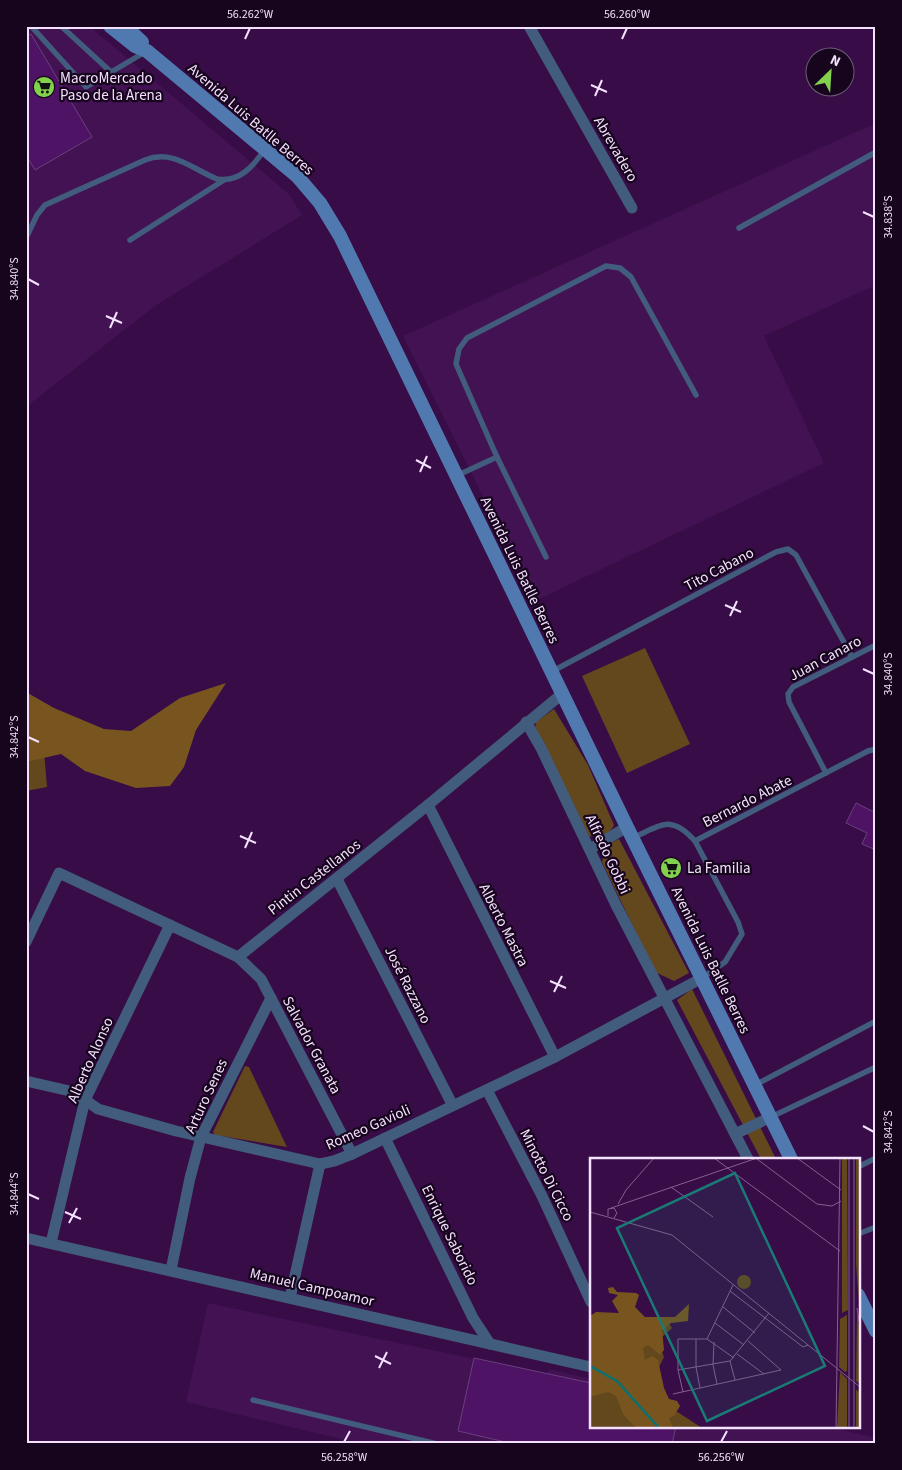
<svg xmlns="http://www.w3.org/2000/svg" width="902" height="1470" font-family="'Source Sans 3',sans-serif">
<style>
.built{fill:#421253}
.green{fill:#63471d}
.forest{fill:#78551f}
.building{fill:#4e1365;stroke:#6a407d}
.lines{fill:none;stroke-linecap:round;stroke-linejoin:round}
.service{stroke:#425c7d;stroke-width:5.5}
.minor{stroke:#425c7d;stroke-width:11}
.secondary{stroke:#507aaf;stroke-width:14}
.ticks{fill:none;stroke:#f4e1fe;stroke-width:2}
.labels{text-anchor:middle;stroke-width:4.5;stroke-linejoin:round;paint-order:stroke}
.poi-label{font-size:15px;fill:#f4e1fe;stroke:#16051d;text-anchor:start}
.street-label{font-size:15px;fill:#f4e1fe;stroke:#16051d}
.inset-river{fill:none;stroke:#087171;stroke-width:2.5}
.inset-road{fill:none;stroke:#836190;stroke-width:1}
.view{fill:#1a7b75;fill-opacity:0.15;stroke:#1a7b75;stroke-width:2.5}
.inset-edge{fill:none;stroke:#f4e1fe;stroke-width:2.5}
.neatline{fill:none;stroke:#f4e1fe;stroke-width:2}
.ticks-label{font-size:12px;text-anchor:middle;fill:#f4e1fe}
</style>
<rect width="100%" height="100%" fill="#370c47"/>
<g class="built">
<polygon points="26,26 89,26 288,193 302,215 155,306 26,407"/>
<polygon points="876,123 876,285 764,336 824,463 535,601 403,336"/>
<polygon points="208,1303 547,1374 549,1369 591,1379 591,1426 824,1426 876,1438 876,1444 362,1444 186,1402"/>
</g>
<g class="green">
<polygon points="645,648 690,744 627,773 582,676"/>
<polygon points="26,708 41,713 47,787 26,791"/>
<path d="M554,709L588,765L614,825C609,835 600,837 589,836L535,727L536,722Z"/>
<path d="M619,839L689,973L674,981L655,972L602,862C604,853 609,842 619,839Z"/>
<polygon points="692,989 776,1159 761,1159 677,1000"/>
<polygon points="245,1066 249,1067 287,1147 215,1135 213,1132"/>
</g>
<polygon class="forest" points="226,683 196,730 184,767 170,786 136,788 85,771 61,754 26,762 26,692 54,708 104,729 131,731 180,698"/>
<g class="building">
<polygon points="31,34 92,137 35,170 26,155 26,37"/>
<polygon points="856,803 876,813 876,850 862,844 867,833 846,823"/>
<polygon points="474,1358 591,1383 591,1426 676,1426 672,1444 514,1444 458,1431"/>
</g>
<g class="lines">
<g class="service">
<polyline points="31,26 86,87 145,52"/>
<polyline points="61,26 111,72"/>
<polyline points="739,228 876,152"/>
<path d="M26,238L37,215L45,205L145,160C173,149 192,169 217,179C240,183 254,165 265,149"/>
<polyline points="130,240 224,180"/>
<polyline points="456,476 497,457"/>
<polyline points="546,557 497,457 456,364 459,349 467,338 606,266 620,268 631,277 696,395"/>
<polyline points="551,672 776,552 788,549 796,555 852,657"/>
<polyline points="826,773 789,702 788,694 793,687 876,645"/>
<path d="M632,838C662,825 671,814 695,841L868,751L876,749"/>
<polyline points="695,841 738,922 742,934 725,962 702,978"/>
<polyline points="755,1085 876,1021"/>
<polyline points="771,1117 876,1067"/>
<polyline points="858,1167 876,1158"/>
<polyline points="858,1234 876,1227"/>
<polyline points="253,1400 437,1444"/>
</g>
<g class="minor">
<polyline points="529,26 632,208"/>
<polyline points="526,722 541,748 616,905 748,1159"/>
<polyline points="428,805 555,1057"/>
<polyline points="590,849 627,827"/>
<polyline points="337,879 452,1104"/>
<polyline points="26,942 59,873 238,957 428,805 562,694"/>
<polyline points="238,957 261,979 352,1154"/>
<polyline points="26,1081 74,1092 98,1109 176,1131 320,1164 334,1161 352,1154 555,1057 702,978"/>
<polyline points="487,1090 542,1196 591,1302"/>
<polyline points="735,1134 771,1117"/>
<polyline points="385,1138 473,1318 490,1344"/>
<polyline points="26,1238 591,1367"/>
<polyline points="51,1243 85,1100 170,925"/>
<polyline points="171,1270 190,1178 201,1137 271,998"/>
<polyline points="290,1298 320,1164"/>
</g>
<g class="secondary">
<polyline points="110,26 135,46 147,51 297,176 320,203 340,236 627,827 791,1159"/>
<polyline points="125,26 142,42"/>
<polyline points="858,1295 876,1331"/>
</g>
</g>
<path class="ticks" d="M245,39L250,28M622,39L627,28M591,85L607,92M595,96L602,80M863,212L874,217M28,279L39,285M106,316L122,323M110,328L117,312M416,460L431,468M420,472L427,456M725,605L741,612M730,616L737,601M863,669L874,674M28,737L39,742M240,836L256,843M245,848L252,832M550,981L566,988M554,992L562,976M863,1126L874,1132M28,1194L39,1199M65,1212L81,1219M69,1223L77,1208M375,1356L391,1364M379,1368L387,1352M344,1442L350,1431M721,1442L727,1431"/>
<defs>
<g id="supermarket-disc" transform="scale(1.125)"><circle r="9.5" fill="#83d04e" stroke="#16051d"/><path d="M-6-5.5h2.5l.6 2H6L4.5 2H-2.5L-4.4-4H-6ZM-1.5 3.2a1.3 1.3 0 1 0 .1 0ZM3 3.2a1.3 1.3 0 1 0 .1 0Z" fill="#111"/></g>
</defs>
<g fill-rule="evenodd">
<use href="#supermarket-disc" x="44" y="87"/>
<use href="#supermarket-disc" x="671" y="868"/>
</g>
<g class="labels">
<g class="poi-label">
<text x="60" y="83">MacroMercado<tspan x="60" dy="17">Paso de la Arena</tspan></text>
<text x="687" y="873">La Familia</text>
</g>
<g class="street-label">
<text transform="translate(251 119) rotate(41)" y="5">Avenida Luis Batlle Berres</text>
<text transform="translate(616 149) rotate(60)" y="5">Abrevadero</text>
<text transform="translate(719 569) rotate(-28)" y="5">Tito Cabano</text>
<text transform="translate(520 570) rotate(64)" y="5">Avenida Luis Batlle Berres</text>
<text transform="translate(825 658) rotate(-28)" y="5">Juan Canaro</text>
<text transform="translate(747 801) rotate(-27)" y="5">Bernardo Abate</text>
<text transform="translate(608 854) rotate(65)" y="5">Alfredo Gobbi</text>
<text transform="translate(314 877) rotate(-38)" y="5">Pintin Castellanos</text>
<text transform="translate(504 925) rotate(63)" y="5">Alberto Mastra</text>
<text transform="translate(711 960) rotate(64)" y="5">Avenida Luis Batlle Berres</text>
<text transform="translate(408 985) rotate(63)" y="5">José Razzano</text>
<text transform="translate(312 1045) rotate(62)" y="5">Salvador Granata</text>
<text transform="translate(90 1060) rotate(-66)" y="5">Alberto Alonso</text>
<text transform="translate(206 1096) rotate(-65)" y="5">Arturo Senes</text>
<text transform="translate(368 1127) rotate(-24)" y="5">Romeo Gavioli</text>
<text transform="translate(547 1175) rotate(63)" y="5">Minotto Di Cicco</text>
<text transform="translate(450 1235) rotate(64)" y="5">Enrique Saborido</text>
<text transform="translate(312 1287) rotate(13)" y="5">Manuel Campoamor</text>
</g>
</g>
<g transform="translate(590 1158)">
<rect width="270" height="270" fill="#370c47"/>
<path d="M252,0H257L258,152L252,155ZM266,0H270V157L266,106ZM147 124a7 7 0 1 1 14 0a7 7 0 1 1-14 0ZM267,151L270,178V226L266,223ZM257,157V213L255,214L249,209L250,161ZM76,161L82,170L68,183L74,199L67,213L80,249L112,270H0V167ZM250,214L257,221V270H247ZM269,230L270,270H266V231L268,234Z" fill="#63471d"/>
<path d="M23,129L27,134L46,135L49,137L45,149L55,159H85L99,146L98,163L81,165L72,172L74,192L70,197L58,187L53,190L55,202L62,198L68,202L74,230L79,241L87,243L90,248L84,258L79,260L83,270H46L33,256L26,238L18,234L3,238L0,242V158L6,154L29,155L22,143L28,137L19,135L18,130Z" fill="#78551f"/>
<path class="inset-river" d="M0,208L27,223L69,270"/>
<path class="inset-road" d="M124,0L250,93M207,0L251,32M264,0V270M167,1L227,46L242,48L251,43M81,29L123,59M28,46L36,32L64,0M21,50L167,0M0,54L82,77L270,229M18,58V51L24,50L27,55L24,60M140,133L213,189L218,187M133,149L165,175M267,150L270,169M125,165L154,187M106,181V209L110,230M117,181L144,200M124,184L123,207L127,226M147,196L174,216M140,203L145,222M88,212L140,203L179,155M93,234L88,212V181H117L143,127M83,236L191,212L158,183M246,270L250,0M259,270V0"/>
<path class="view" d="M145,15L235,208L117,263L27,70Z"/>
<rect width="270" height="270" class="inset-edge"/>
</g>
<rect width="902" height="1470" fill="none" stroke="#16051d" stroke-width="55"/>
<g transform="translate(830 72) rotate(25)"><circle r="24" fill="#16051d" stroke="#6f5d77"/>
<path d="M0-4L9 19L0 12L-9 19Z" fill="#83d04e"/>
<text y="-8" font-size="14" font-weight="bold" text-anchor="middle" fill="#f4e1fe">N</text>
</g>
<rect x="28" y="28" width="846" height="1414" class="neatline"/>
<g class="ticks-label">
<text x="250" y="18">56.262°W</text>
<text x="627" y="18">56.260°W</text>
<text transform="translate(888 217) rotate(-90)" y="4">34.838°S</text>
<text transform="translate(14 279) rotate(-90)" y="4">34.840°S</text>
<text transform="translate(888 674) rotate(-90)" y="4">34.840°S</text>
<text transform="translate(14 737) rotate(-90)" y="4">34.842°S</text>
<text transform="translate(888 1132) rotate(-90)" y="4">34.842°S</text>
<text transform="translate(14 1194) rotate(-90)" y="4">34.844°S</text>
<text x="344" y="1461">56.258°W</text>
<text x="721" y="1461">56.256°W</text>
</g>
</svg>
